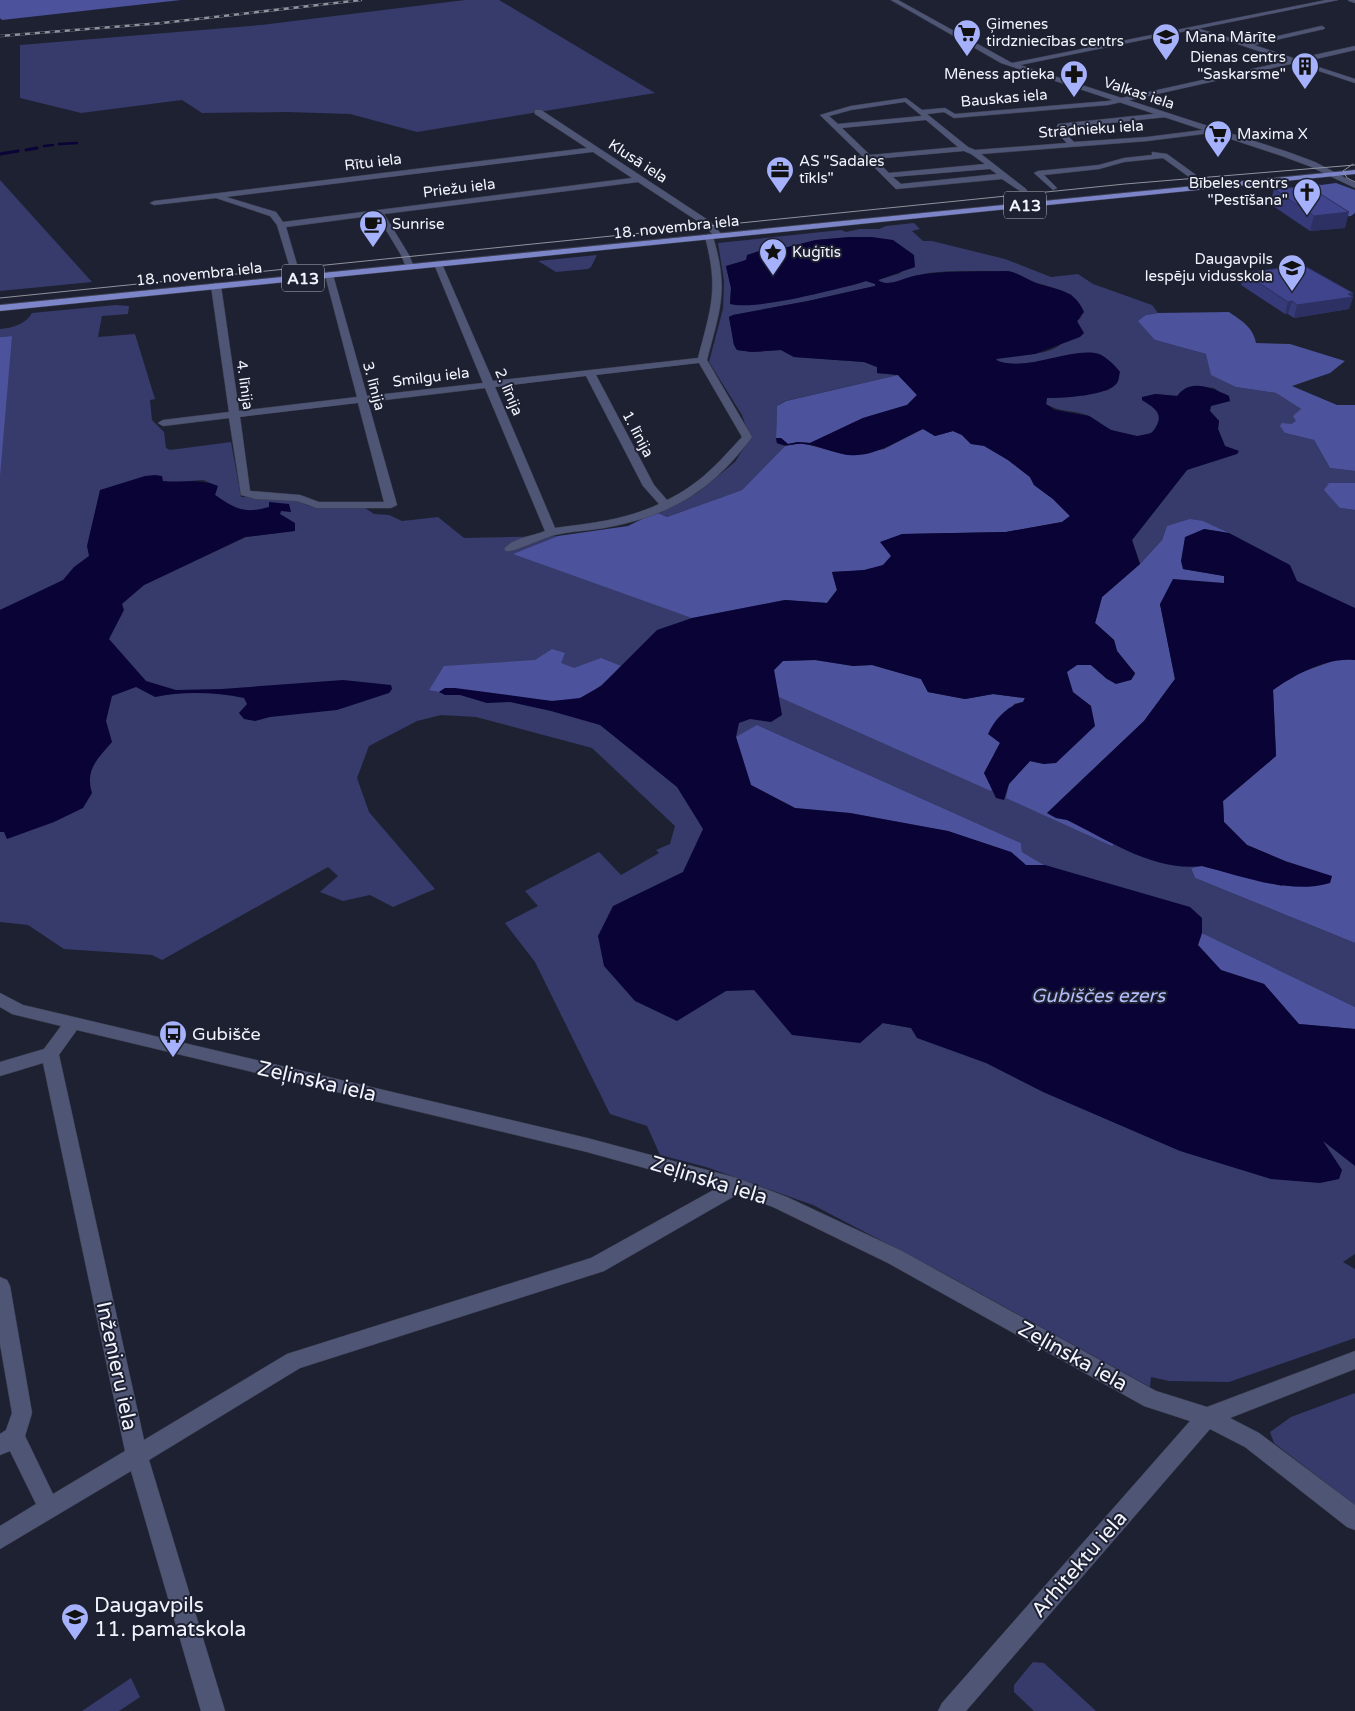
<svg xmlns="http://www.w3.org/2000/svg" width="1355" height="1711" font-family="'Varela Round',sans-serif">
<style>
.green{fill:#363b6b;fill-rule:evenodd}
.forest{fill:#4c539c}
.water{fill:#0a0336}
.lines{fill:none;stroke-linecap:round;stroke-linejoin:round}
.stream-far1{stroke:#0a0336;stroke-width:2.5}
.stream{stroke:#0a0336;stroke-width:3}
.minor-casing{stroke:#3c3f4e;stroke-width:1}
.tertiary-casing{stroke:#3c3f4e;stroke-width:1}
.primary-casing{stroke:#3c3f4e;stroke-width:1}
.minor{fill:#4f5575;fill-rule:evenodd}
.tertiary{fill:#4f5575;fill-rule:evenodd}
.primary{fill:#7c85c8;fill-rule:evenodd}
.tram{stroke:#90929e;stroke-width:1}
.rail-casing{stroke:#90929e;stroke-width:2.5}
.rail{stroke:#1e2131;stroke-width:2;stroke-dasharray:5;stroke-linecap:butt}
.wall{fill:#363a78}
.shaded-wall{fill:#2c3062}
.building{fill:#3f448c;stroke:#2c3062}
.labels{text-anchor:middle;stroke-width:4;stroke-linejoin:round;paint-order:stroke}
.far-poi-label{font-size:15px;fill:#f2f4fd;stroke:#1e2131;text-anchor:start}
.far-street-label{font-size:15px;fill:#f2f4fd;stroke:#1e2131}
.shield{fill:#1e2131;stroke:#b2b5c0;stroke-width:1}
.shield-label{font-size:16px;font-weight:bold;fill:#f2f4fd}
.poi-label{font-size:18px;fill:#f2f4fd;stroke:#1e2131;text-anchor:start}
.water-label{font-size:19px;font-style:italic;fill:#b3bdfb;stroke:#1e2131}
.near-street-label{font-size:21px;fill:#f2f4fd;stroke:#1e2131}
.near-poi-label{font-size:21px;fill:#f2f4fd;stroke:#1e2131;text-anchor:start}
</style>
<rect width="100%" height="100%" fill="#1e2131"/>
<g class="green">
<polygon points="465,0 499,0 655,93 417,132 350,114 287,112 202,113 182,100 81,113 20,98 20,45 261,25"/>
<polygon points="0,180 92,282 0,291"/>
<path d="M914,223L920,229L912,231L923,241H932L1005,259L1051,277L1078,274L1093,284L1152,305L1158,313L1146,315L1155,340L1206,354L1236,387L1276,393L1301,409L1297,421L1291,424L1285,433L1314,440L1330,468L1355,471V483H1329L1340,508L1355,510V622L1252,552C1239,526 1193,529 1167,526L1162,540L1140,564L1132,540L1187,470L1190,461L1238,451L1225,446L1218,429L1219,421L1210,411V406L1230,401L1214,388L1203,387H1194L1177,396L1155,394L1142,400C1147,403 1154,407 1157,411C1166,424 1149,438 1137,436C1127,434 1112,432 1104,426C1098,422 1094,418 1087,415C1073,410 1059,412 1046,404L1047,398L1069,397L1109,390L1076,354C1057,357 1011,371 996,359C1015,353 1049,358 1063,342C1070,335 1074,325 1081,317L1072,295C1060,290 1049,286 1037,283C1026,279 1019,273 1007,271C979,272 947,269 918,275C906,277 889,288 878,280L901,273L850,237L816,240L784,248L759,251L741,263L726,267L731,288L730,304L854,285L866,281L875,283V286L808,301L733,315L729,317L734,345L737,350L752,352L781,350L794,357L864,362L877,367V373L898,375L785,401L777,406L776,438L777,443L785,446L742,490L667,517L656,512L697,493L735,462L750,438L742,415L709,362L723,309L724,281L718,243L841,230L846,232L860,229H879L886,226Z"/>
<polygon points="597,255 591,267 588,269 556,272 538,261"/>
<path d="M116,305L129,306L128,314L102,316L98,337L135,334L155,399L150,400L152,420L164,432L166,448L170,450L231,442L241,497L285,498L296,500L309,506L365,508L374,514L389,515L402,521L438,517L464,538L558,536L514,554L785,600L1114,843L1282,886L1202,866L1191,868L1195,878L1355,943V1007L1202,933L1355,1074V1254L1343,1262L1355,1269V1338L1229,1382L1169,1381L1151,1377L1150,1387L945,1274L813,1205L706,1167L660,1155L647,1126L610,1114L535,962L505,923L538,906L525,891L599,852L621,875L659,853L656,850L670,844L675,826L592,748L476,717L441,715L417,721L369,746L357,778L369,812L435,889L393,907L370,895L343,901L320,892L338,876L328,867L162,960L152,955L64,949L28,925L0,922V620L13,604L0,610V339L12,336L0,337V329C12,328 26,324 32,313ZM203,480L217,486L215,495C227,503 239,513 254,512C268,510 265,506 281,511L280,514L294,531L246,537L144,585L133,594L176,482ZM757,725L1021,843L1022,852L1044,865ZM831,995L937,1038L911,1028L883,1023Z"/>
<polygon points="1355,1393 1355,1505 1274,1443 1270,1432 1291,1417"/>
<polygon points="1033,1662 1044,1663 1096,1711 1034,1711 1014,1692 1014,1685"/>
<polygon points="131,1678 140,1697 119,1711 82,1711"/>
</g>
<g class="forest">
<polygon points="0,0 181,0 2,20 0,18"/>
<polygon points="1315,183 1321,185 1336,183 1355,190 1355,213 1351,216 1340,217 1285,192 1285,187 1301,188 1299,185"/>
<path d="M1229,312C1242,321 1253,327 1256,343L1290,344L1345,361L1330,373L1292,386L1337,405H1355V471L1330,468L1314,440L1285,433L1280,426L1282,423L1291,424L1296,421L1293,416L1301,409L1276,393L1236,387L1211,375L1206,354L1155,340L1138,321L1146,315L1158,313Z"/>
<polygon points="12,336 0,476 0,337"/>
<polygon points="898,375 917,395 907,405 863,418 810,443 798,442 788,444 781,438 776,438 777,406 786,401"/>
<path d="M923,429L935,436L953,431L962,435L971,444L984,445L1008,460L1030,477L1034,485L1053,499L1070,516L1062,522L1006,532L902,534C897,544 892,559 883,565C872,572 845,571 832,572L837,590L827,603L784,600L692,618L513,554L558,536L628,526L656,512L667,517L742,490L785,446L802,443L847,455L884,449Z"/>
<polygon points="1329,483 1355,483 1355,510 1340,508 1324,490"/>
<polygon points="1190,519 1203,521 1229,533 1204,529 1183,569 1224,576 1224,583 1160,604 1175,679 1144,721 1047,813 1056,818 1067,820 1114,844 1112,846 1006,798 1009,784 1030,761 1044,764 1091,706 1072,692 1066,672 1077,665 1091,665 1107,679 1131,680 1135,674 1117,651 1114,640 1095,623 1102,597 1140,564 1162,540 1167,526"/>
<path d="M552,649L565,653L561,663L574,668L601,658L621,666C609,678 598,690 582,697C558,708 474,692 445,688L439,692L429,690L444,666L535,660Z"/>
<polygon points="1341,658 1355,660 1355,943 1195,878 1191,868 1202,866 1282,886 1285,861 1247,845 1224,822 1223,801 1276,756 1273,690 1294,675"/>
<polygon points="815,660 853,666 872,665 921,679 928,692 965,699 993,694 1025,698 1023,702 1014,704 1000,743 984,773 993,788 991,791 779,697 774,670 783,661"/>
<polygon points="757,725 1021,843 1022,852 1044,865 1026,865 1011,852 948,831 850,813 795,808 751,785 736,737"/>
<polygon points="1202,933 1355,1007 1355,1029 1298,1024 1264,984 1221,970 1198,945"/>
</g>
<g class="water">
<path d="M850,237H872L893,240L914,255L915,267L878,280C888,288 903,278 914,276C944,270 977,272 1007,271C1019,273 1026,279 1036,283C1056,290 1075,289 1084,312L1077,321L1084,333L1080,337L1035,354L996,359L997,361C1029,372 1072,346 1099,354C1106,357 1115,365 1120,372C1119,375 1119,381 1117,383C1108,396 1062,398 1047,398L1046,404L1055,410L1089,416L1111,430L1137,436L1152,433C1165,415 1158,410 1142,400V397L1155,394L1177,396C1179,394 1180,392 1183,390C1196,380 1217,390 1229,396L1230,401L1211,406L1210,411L1219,421L1218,429L1225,446L1239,451L1237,454L1187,470L1132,540L1140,564L1102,597L1095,623L1114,640L1117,651L1135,673L1131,680L1116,684L1107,679L1091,665H1077L1067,672L1073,692L1091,706L1095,726L1056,763L1044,764L1030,761L1009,784L1004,800L996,798L984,773L1000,743L988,734C995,719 1007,706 1023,702L1025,698L993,694L965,699L928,692L921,679L872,665L853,666L815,660L783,661L774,670L782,715L771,722L750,719L739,723L736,737L751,785L795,808L850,813L948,831L1011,852L1026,865H1045L1190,907L1202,918V933L1198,945L1221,970L1264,984L1299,1024L1355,1029V1166L1323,1141L1342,1170L1339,1179L1320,1183L1271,1179L1180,1151L1043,1092L986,1063L917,1038L911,1028L883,1023L860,1043L792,1035L754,990L726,991L677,1021L635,1001L604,966L598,936L613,906L683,872L703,829L677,787L600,725L551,711L510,702L487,703L460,695H445L439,692L445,688H455L552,701L580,698L601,686L657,630L692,618L785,600L827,603L837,590L832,572L864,570L883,565L891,556L880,542L902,534L1006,532L1062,522L1070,516L1053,499L1034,485L1030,477L1008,460L984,446L971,444L962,435L953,431L935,436L923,429C899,439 875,458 848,455C833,453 818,445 803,444C792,443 789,448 777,443L776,438H781L788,444L798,442L810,443L863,418L907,405L917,395L898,375L877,373V367L864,362L794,357L781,350L752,352L737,350L734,345L729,317L733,315L808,301L875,286V284L866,281C839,289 754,311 730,304L731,288L726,266L746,260L747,255L759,251L784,248L816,240Z"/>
<path d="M155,475L162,476L163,481C184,483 199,478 218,486L215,495C236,509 244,514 269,507V502L289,504L291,512L281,511L280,514L295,523V531L245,537L144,585L122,604L124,610L109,639L146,681L176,690L222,689L343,680L391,685L392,689L389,693L337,710L270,717L255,721L244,719L239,713L247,704L244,698C215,692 183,691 155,697L136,687L112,696L106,721L112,742C97,760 85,769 92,793L83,808L54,822L7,839L4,832H0V610L63,580L74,567L89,556L87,546L100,490L145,476Z"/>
<path d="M1204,529L1229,533L1290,565L1297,581L1355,608V660C1326,657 1296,674 1273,690L1276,756L1223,801L1224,822L1247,845L1285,861L1332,876L1330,883C1289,895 1242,876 1202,866C1154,872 1108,840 1067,820L1056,818L1047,813L1144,721L1175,679L1160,604L1173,579L1224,583V576L1183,569L1181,561L1185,537Z"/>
</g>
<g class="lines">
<g class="stream-far1">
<polyline points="59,144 77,143"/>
<polyline points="44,146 53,145"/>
<polyline points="33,149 37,148"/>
</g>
<g class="stream">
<polyline points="26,150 37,148"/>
<polyline points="0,154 18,151"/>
</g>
<g class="minor-casing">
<g id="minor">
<polygon points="1348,0 1355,0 1355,3 1349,1"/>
<path d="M1322,26L1325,28L1324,29L1254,45L1296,59L1355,46V50L1303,62L1355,79V83L1295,63L1108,105L954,118L944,112L927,114L968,147L975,150L1067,143L1055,131L1058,124L1163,113H1166V117L1064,128L1063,131L1074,142L1147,137L1211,129L1215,131L1211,133L1147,141L981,154L1026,189L1027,191L1023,193L1002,179L896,189L867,160L850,161V157L862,156L820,115L851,106L906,98L922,110L945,108L955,114L1108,101L1288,61L1193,29V27L1247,43ZM905,102L922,116L838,124L829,116L851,110ZM926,120L958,147L870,155L842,128ZM964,151L971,154L985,164L889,173L875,159ZM990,169L997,174L901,184L893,177Z"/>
<path d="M535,110H541L711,222L723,236L716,238L705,226L638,182L384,214L409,255L414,267L410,270L406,267L401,255L377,215L286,227L301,278L297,281L293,278L277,225L270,216L216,198L154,205L150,203L154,201L587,148L535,114ZM593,152L632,178L283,222L276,212L226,197Z"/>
<polygon points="1152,152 1167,154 1196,175 1189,177 1163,158 1124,162 1099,169 1044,175 1057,188 1053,190 1034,173 1038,171 1099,165 1124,158 1152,155"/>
<path d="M709,234L713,237C729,290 720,309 707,360L752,437C712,491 670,516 604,528C588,531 571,531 555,535C545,537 513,553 506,551L504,549C514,537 531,537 545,531L485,388L368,402L397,505L391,508H317L297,501L256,499L241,495L229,418L163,426L158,423L163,420L229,412L211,286L213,284L216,283L221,286L239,411L357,397L325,275L329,272L333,275L367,396L483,383L434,264L438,261L442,264L493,381L698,358C711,308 719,289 705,237ZM699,363L742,437C718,463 700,484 667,500L654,485L596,375ZM586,376L643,486L659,504C625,520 592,523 555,528L495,387ZM358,403L384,502H319L300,495L250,491L240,417Z"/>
<path d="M0,993L23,1005L587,1138L737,1178L787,1197L902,1251L1156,1391L1207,1407L1355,1351V1369L1230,1418L1259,1433L1355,1505V1530L1347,1527L1245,1447L1210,1429L966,1711H938L942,1703L1190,1421L1144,1406L888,1263L773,1207L738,1194L604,1271L300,1368L149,1460L225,1711H201L131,1471L0,1549V1526L36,1504L10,1451L0,1455V1434L6,1430L12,1413L0,1344V1277L7,1280L10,1286L32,1413L25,1436L53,1494L125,1451L43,1063L0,1076V1062L44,1049L61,1026L12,1014L0,1007ZM77,1030L587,1152L717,1188L591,1258L287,1354L144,1440L59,1055Z"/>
</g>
</g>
<g class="tertiary-casing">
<polygon id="tertiary" points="891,0 898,0 1012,63 1326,0 1338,0 1020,65 1288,152 1315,162 1355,183 1355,188 1309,166 1282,156 1001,63"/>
</g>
<g class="primary-casing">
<polygon id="primary" points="1355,170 1355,174 0,311 0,305"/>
</g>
<use href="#minor" class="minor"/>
<use href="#tertiary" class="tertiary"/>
<use href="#primary" class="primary"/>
<g class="tram">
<polyline points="1353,164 1343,171 1347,178 1355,182"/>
<polyline points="0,298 1125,184 1355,165"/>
</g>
<g class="rail-casing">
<polyline id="rail" points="0,36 162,23 361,0"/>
</g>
<use href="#rail" class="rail"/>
</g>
<g class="wall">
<polygon points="1274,189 1345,228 1310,231 1270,204"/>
<polygon points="1244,273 1353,293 1352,296 1353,297 1349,309 1294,318 1288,314 1285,314 1241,285"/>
</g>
<g class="shaded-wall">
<polygon points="1349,212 1345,228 1310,231 1314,216"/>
<polygon points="1353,293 1352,297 1353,297 1349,309 1294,318 1297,305"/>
<polygon points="1292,301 1288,314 1285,314 1288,302"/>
</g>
<g class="building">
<polygon points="1308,186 1349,212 1314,216 1274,189"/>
<polygon points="1303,265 1353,293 1348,294 1353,297 1297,305 1292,301 1288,302 1244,273"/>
</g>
<defs>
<g id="supermarket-pin" transform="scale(1.4375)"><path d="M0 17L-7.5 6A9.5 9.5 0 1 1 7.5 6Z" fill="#a6b1fc" stroke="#1e2131"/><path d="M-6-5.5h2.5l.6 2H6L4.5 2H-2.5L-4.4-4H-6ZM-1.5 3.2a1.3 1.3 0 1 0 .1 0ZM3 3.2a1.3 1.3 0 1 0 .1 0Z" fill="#111"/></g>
<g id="school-pin" transform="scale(1.4375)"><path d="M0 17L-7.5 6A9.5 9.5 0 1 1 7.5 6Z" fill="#a6b1fc" stroke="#1e2131"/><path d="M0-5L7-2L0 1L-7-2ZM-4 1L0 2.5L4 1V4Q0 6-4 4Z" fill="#111"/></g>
<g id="building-pin" transform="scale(1.4375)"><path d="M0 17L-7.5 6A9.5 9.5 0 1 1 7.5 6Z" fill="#a6b1fc" stroke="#1e2131"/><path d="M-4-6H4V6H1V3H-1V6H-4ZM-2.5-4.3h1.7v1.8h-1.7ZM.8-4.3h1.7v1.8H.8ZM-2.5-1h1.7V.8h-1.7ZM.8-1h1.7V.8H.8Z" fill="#111"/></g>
<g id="pharmacy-pin" transform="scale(1.4375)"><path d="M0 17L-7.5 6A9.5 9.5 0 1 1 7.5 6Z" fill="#a6b1fc" stroke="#1e2131"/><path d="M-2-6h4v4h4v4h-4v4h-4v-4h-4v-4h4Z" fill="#111"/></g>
<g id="office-pin" transform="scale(1.4375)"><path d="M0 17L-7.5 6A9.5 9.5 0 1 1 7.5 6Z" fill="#a6b1fc" stroke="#1e2131"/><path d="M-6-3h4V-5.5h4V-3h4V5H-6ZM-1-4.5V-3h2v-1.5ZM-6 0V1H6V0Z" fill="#111"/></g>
<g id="church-pin" transform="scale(1.4375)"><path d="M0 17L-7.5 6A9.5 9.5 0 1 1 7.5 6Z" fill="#a6b1fc" stroke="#1e2131"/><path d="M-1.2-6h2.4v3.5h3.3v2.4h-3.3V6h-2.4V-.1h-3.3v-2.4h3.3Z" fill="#111"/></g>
<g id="cafe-pin" transform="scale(1.4375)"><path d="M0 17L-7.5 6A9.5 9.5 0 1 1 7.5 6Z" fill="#a6b1fc" stroke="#1e2131"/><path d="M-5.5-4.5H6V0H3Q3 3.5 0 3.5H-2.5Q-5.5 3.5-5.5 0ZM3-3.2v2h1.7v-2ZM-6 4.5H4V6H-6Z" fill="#111"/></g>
<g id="sight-pin" transform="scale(1.4375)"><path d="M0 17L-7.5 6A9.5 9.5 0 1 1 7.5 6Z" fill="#a6b1fc" stroke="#1e2131"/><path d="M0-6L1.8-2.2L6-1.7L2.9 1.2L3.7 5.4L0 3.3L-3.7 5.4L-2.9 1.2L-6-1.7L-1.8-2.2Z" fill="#111"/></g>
<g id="bus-pin" transform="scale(1.4375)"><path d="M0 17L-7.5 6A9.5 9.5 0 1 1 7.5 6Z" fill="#a6b1fc" stroke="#1e2131"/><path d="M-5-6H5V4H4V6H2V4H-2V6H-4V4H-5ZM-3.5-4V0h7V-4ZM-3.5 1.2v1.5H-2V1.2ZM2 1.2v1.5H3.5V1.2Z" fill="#111"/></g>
</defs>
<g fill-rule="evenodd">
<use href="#supermarket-pin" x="967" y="33"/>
<use href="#school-pin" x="1166" y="37"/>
<use href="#building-pin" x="1305" y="66"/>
<use href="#pharmacy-pin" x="1074" y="74"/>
<use href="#supermarket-pin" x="1218" y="134"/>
<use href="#office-pin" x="780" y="170"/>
<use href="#church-pin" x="1307" y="192"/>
<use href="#cafe-pin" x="373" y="224"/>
<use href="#sight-pin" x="773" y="252"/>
<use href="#school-pin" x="1292" y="268"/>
<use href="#bus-pin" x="173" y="1034"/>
<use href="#school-pin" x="75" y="1617"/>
</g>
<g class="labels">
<g class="far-poi-label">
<text x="986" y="29">Ģimenes<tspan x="986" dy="17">tirdzniecības centrs</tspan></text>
<text x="1185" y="42">Mana Mārīte</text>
<text x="1286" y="62" text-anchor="end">Dienas centrs<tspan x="1286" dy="17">"Saskarsme"</tspan></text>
<text x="1055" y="79" text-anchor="end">Mēness aptieka</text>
<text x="1237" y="139">Maxima X</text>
<text x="799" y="166">AS "Sadales<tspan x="799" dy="17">tīkls"</tspan></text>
<text x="1288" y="188" text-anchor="end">Bībeles centrs<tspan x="1288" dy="17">"Pestīšana"</tspan></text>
<text x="392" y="229">Sunrise</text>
<text x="792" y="257">Kuģītis</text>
<text x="1273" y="264" text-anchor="end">Daugavpils<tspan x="1273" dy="17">Iespēju vidusskola</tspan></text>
</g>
<g class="far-street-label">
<text transform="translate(1139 93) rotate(18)" y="5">Valkas iela</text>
<text transform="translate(1004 98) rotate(-5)" y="5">Bauskas iela</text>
<text transform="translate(1091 129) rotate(-4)" y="5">Strādnieku iela</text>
<text transform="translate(638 161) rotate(33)" y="5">Klusā iela</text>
<text transform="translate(373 162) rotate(-7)" y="5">Rītu iela</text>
<text transform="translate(459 188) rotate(-7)" y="5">Priežu iela</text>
<text transform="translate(676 227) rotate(-6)" y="5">18. novembra iela</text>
<text transform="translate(199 274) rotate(-6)" y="5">18. novembra iela</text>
<text transform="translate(431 377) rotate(-7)" y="5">Smilgu iela</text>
<text transform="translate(245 385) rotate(82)" y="5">4. līnija</text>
<text transform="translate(374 386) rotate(75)" y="5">3. līnija</text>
<text transform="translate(509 392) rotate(67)" y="5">2. līnija</text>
<text transform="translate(638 434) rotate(62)" y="5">1. līnija</text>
</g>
<g class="shield">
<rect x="1004" y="191.5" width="42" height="27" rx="4"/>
<rect x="282" y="264.5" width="42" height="27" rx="4"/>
</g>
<g class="shield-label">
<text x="1025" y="211">A13</text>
<text x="303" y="284">A13</text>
</g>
<g class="poi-label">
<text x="192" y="1040">Gubišče</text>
</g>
<g class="water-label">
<text x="1098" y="1002">Gubiščes ezers</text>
</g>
<g class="near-street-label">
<text transform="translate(317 1081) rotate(13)" y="7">Zeļinska iela</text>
<text transform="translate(709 1180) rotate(17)" y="7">Zeļinska iela</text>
<text transform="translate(1073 1356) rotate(29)" y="7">Zeļinska iela</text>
<text transform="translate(117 1366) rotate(78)" y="7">Inženieru iela</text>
<text transform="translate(1079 1564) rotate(-49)" y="7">Arhitektu iela</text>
</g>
<g class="near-poi-label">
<text x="94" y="1612">Daugavpils<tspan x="94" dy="24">11. pamatskola</tspan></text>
</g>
</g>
</svg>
